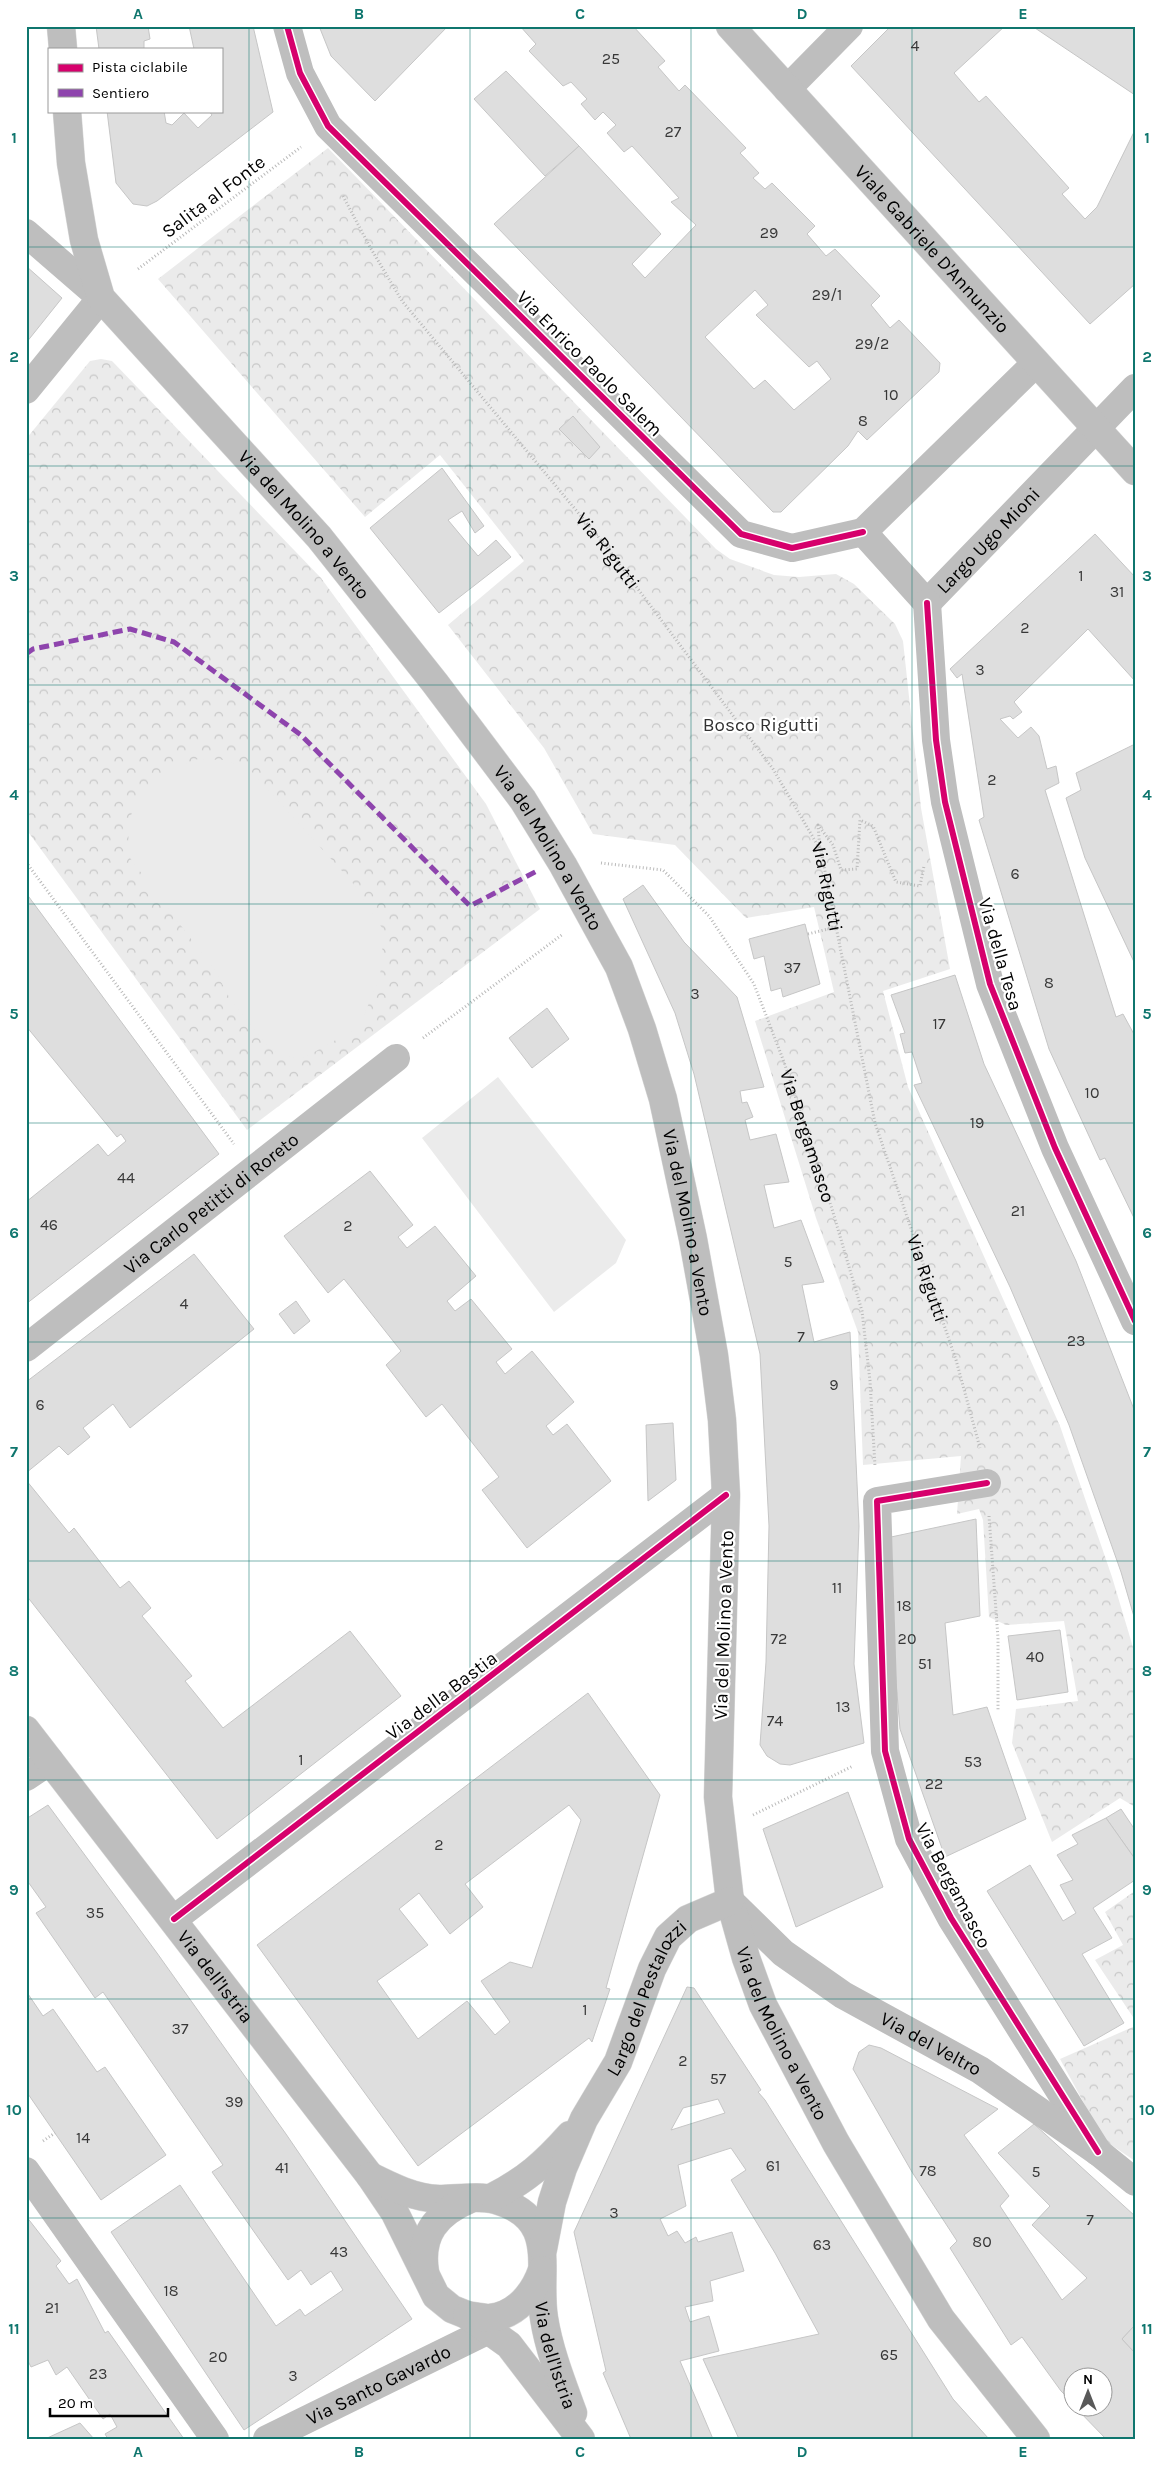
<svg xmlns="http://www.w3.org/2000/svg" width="1161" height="2465" font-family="Karla,sans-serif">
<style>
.forest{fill:url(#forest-crowns)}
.pitch{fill:#ebebeb}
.building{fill:#dedede;stroke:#c6c6c6;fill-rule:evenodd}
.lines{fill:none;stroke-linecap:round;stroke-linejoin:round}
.major-casing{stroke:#dbdbdb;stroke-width:29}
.path{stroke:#b9b9b9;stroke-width:3;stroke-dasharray:1 2.5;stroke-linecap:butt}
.minor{stroke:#bebebe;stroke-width:28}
.major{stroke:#bebebe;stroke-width:28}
.quiet{stroke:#8e44ad;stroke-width:5;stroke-dasharray:10 5;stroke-linecap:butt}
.cycleway-casing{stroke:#fff;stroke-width:9}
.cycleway{stroke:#d6006c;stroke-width:6}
.grid{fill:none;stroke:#0f766e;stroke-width:1;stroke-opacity:0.55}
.labels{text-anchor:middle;stroke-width:4.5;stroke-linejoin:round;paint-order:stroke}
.number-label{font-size:16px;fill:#383838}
.street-label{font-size:19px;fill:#000;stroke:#fff}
.park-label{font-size:19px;fill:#313131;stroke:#fff}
.neatline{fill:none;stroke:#0f766e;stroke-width:2}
.grid-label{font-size:16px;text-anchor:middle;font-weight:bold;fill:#0f766e}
</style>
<defs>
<pattern id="forest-crowns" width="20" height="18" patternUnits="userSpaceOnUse" patternTransform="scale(1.25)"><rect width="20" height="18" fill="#ebebeb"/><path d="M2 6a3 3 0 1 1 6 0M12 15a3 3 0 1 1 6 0" fill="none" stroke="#c8c8c8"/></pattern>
</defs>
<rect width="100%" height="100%" fill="#fff"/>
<g class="forest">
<polygon points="328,148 716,549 730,559 774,575 799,577 836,574 854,584 895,624 903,641 921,808 950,969 883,991 908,1087 1060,1426 1112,1577 1135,1654 1135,1807 1120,1798 1052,1842 1012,1743 1016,1709 1078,1701 1064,1621 1006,1625 989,1617 983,1520 979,1509 957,1514 961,1456 863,1465 858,1332 816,1218 755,1021 834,992 814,907 746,918 675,845 593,834 544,748 448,625 524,561 440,455 365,517 158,279"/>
<polygon points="101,359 112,361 321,578 486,804 540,909 247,1130 26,829 26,439 90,361"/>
<polygon points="1135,1891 1135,2020 1095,1960 1123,1945 1105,1912"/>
<polygon points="1135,2026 1135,2161 1104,2140 1060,2059"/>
</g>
<g class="pitch">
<polygon points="198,759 227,760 251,771 352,882 384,931 380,977 359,1027 300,1060 270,1049 230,999 216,972 130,858 128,830 133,807 149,785 173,768"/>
<polygon points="498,1077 626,1240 616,1263 554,1312 422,1138"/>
</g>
<g class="building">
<polygon points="96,26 148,26 150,39 144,41 144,49 99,49"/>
<polygon points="189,26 253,26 273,112 157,201 147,206 133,204 116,183 107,111 164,111 166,123 172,125 184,113 198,128 212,115 209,111 221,111 221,49 194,49"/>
<polygon points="319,26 448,26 375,101 331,56"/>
<path d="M520,26H633L665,61L658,67L679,91L685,85L746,148L740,153L759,173L753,178L765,189L772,183L815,226L807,234L826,256L835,249L880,296L871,305L890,328L899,320L940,363L939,372L867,440L858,431L848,446L781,512H773L494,224L579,146L661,234L632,264L645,278L696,225L671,202L679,198L632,146L624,152L607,133L616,125L603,112L595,120L581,104L587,99L571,82L563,86L529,51L536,44ZM755,290L768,305L756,315L809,367L817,361L831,379L794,410L765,380L754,389L705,337Z"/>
<polygon points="891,26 1005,26 954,73 979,102 986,96 1069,188 1062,194 1085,219 1097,207 1135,130 1135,284 1090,324 851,66"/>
<polygon points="1032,26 1135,26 1135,95"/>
<polygon points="506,71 579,146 545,176 474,99"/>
<polygon points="26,266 62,298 26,343"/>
<polygon points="573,416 600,447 589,459 559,429"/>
<polygon points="442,468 484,526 475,533 462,511 448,520 478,556 496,540 511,557 439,613 370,528"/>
<polygon points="1095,534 1135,577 1135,681 1088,629 1014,702 1022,712 1013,719 1010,716 1000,719 1018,738 1031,727 1039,736 1047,769 1056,766 1059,783 1045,790 1116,1017 1123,1014 1135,1036 1135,1220 1105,1158 1100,1160 1049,1049 979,820 984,817 962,674 957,678 950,669"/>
<polygon points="1135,744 1135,964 1085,858 1066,798 1081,790 1076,773"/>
<polygon points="643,885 684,942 737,997 764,1087 740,1091 742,1103 747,1102 753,1117 745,1120 750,1140 776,1134 789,1182 764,1185 774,1228 801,1220 824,1282 802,1285 814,1342 850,1332 859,1526 854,1664 864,1743 790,1765 780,1764 767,1756 760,1745 766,1662 769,1526 760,1354 694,1074 675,1013 623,899"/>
<polygon points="26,893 219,1154 26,1304 26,1202 98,1144 108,1156 126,1141 121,1134 117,1137 26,1026"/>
<polygon points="805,924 820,984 783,997 781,988 771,991 764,956 754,959 749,939"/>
<polygon points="955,975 984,1064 1076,1261 1135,1412 1135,1620 1121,1572 1069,1425 1010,1287 914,1085 922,1083 912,1052 905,1053 900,1034 905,1033 891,995"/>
<polygon points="547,1008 569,1039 532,1068 509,1038"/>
<polygon points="370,1171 413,1225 398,1237 407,1248 435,1226 476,1276 447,1301 455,1311 471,1299 512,1349 496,1362 505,1374 532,1351 574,1402 546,1426 553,1435 567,1424 611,1481 527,1548 482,1490 499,1477 442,1404 426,1417 386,1365 401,1351 344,1279 328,1293 284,1236"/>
<polygon points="194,1254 254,1329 130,1428 113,1404 83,1428 90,1437 68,1455 59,1446 26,1473 26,1382"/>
<polygon points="296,1301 310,1321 294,1334 279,1314"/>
<polygon points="673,1423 676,1480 648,1501 646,1425"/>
<polygon points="26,1480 69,1533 74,1528 120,1588 129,1581 151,1608 142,1616 192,1676 185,1681 223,1728 350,1631 401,1696 217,1839 26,1595"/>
<polygon points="976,1519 980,1616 945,1623 953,1715 987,1707 1026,1819 945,1857 900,1729 892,1634 891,1537"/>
<polygon points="1060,1630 1068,1692 1017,1700 1008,1636"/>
<path d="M588,1693L660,1795L606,1988L610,1989L592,2042L589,2038L418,2166L257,1945ZM569,1805L581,1820L532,1968L510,1962L481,1981L510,2022L495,2035L467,2001L418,2039L377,1981L428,1945L399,1909L419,1893L450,1934L483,1907L465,1884Z"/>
<polygon points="848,1792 883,1887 796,1927 763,1829"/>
<polygon points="48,1805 157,1953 286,2134 412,2319 244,2430 111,2232 180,2185 276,2326 300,2309 305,2316 343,2290 331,2271 311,2285 301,2270 288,2280 212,2172 223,2165 103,1992 95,1998 36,1913 46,1907 26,1879 26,1819"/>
<polygon points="1121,1809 1135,1830 1135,1859 1106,1818"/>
<polygon points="1106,1818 1135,1859 1135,1880 1093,1908 1112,1938 1082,1954 1124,2023 1084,2046 987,1891 1030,1865 1063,1921 1076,1913 1060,1885 1073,1880 1057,1855 1078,1844 1072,1835"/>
<path d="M687,1987L694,1988L761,2090L758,2092L765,2100L953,2399L989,2439H739L703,2359L819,2334L775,2253L731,2180L746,2170L731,2148L678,2165L686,2206L660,2219L668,2236L677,2231L685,2243L696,2237L698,2242L732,2232L744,2271L710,2281L713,2301L685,2307L690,2322L709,2316L719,2351L680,2361L713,2439H631L603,2373L606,2371L574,2232ZM718,2099L725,2113L671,2130L683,2108Z"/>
<polygon points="26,1991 43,2016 53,2009 97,2072 105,2067 166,2155 101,2200 26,2091"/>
<polygon points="869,2045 881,2048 998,2109 964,2135 1009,2196 1000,2206 1062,2300 1087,2278 1032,2225 1050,2206 998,2153 1034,2124 1135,2216 1135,2325 1122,2339 1135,2353 1135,2439 1106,2439 1076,2408 1104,2408 1104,2378 1074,2378 1074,2404 1061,2391 1022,2337 1011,2345 950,2248 957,2241 912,2172 853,2069 859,2052"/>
<polygon points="26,2216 61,2261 56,2266 69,2284 77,2279 105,2333 108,2331 184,2439 108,2439 105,2434 117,2427 110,2414 103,2419 67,2367 56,2375 48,2360 31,2367 26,2357"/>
<polygon points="1135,2325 1135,2353 1122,2339"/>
<polygon points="80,2423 94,2439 45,2439"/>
</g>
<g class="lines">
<g class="major-casing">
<g id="major">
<polyline points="61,26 63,49"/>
<path id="s7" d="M730,26L1135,471"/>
<path id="s8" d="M67,111L71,163L84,240L101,298L319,537L435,683L523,800L563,865L619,967L642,1029L663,1099L693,1239L714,1355L722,1420L726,1495L718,1797L730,1901L746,1958L763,2005L836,2143L941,2319L1036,2439"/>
<path id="s9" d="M26,1730L370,2176L395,2213L436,2296L452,2309L467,2315L509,2345L581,2439"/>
<path id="s10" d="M370,2176C392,2187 414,2198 439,2199C457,2199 479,2195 496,2200C561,2219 536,2269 544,2318C549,2350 562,2383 573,2413"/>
<path d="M491,2198C526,2180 544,2164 570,2135"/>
<path id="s11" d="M543,2249L552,2202L563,2168L584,2119L618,2062L652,1969L668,1937L688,1919L730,1901"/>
<path d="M425,2272C419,2234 437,2213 470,2199"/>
<path d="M467,2315C474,2316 483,2318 490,2318C517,2315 534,2293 542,2270"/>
</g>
</g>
<g class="path">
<path id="s1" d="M343,196L370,247L402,301L605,545L773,769L821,851L875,1123L956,1360L980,1448"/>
<polyline points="138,269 301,147"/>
<polyline points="820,850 818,825 833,845 841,870 857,869 860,820 873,826 896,882 920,886 924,866"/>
<polyline points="26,862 234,1144"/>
<path id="s2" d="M601,863L663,870L709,916L754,984L784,1062L832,1209L862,1311L870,1381L875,1466"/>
<polyline points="808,934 836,927"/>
<polyline points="423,1038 563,934"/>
<polyline points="989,1516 998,1638 998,1711"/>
<polyline points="753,1815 853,1766"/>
<polyline points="43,2141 55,2133"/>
</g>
<g class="minor">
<polyline points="287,26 300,73 328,126 741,534 792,548 863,532"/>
<polyline points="787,89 849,26"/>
<polyline points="26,233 101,298 26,390"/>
<path id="s3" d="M1036,363L863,532L927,603L1135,388"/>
<polyline points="927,603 936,740 945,802 990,984 1055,1148 1135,1321"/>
<path id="s4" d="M26,1348L396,1058"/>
<polyline points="987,1483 877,1501 885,1751 909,1839 951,1918 1098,2152"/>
<polyline points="26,1777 50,1761"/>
<path id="s5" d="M730,1901L783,1953L843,1995L980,2070L1098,2152L1135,2182"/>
<polyline points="174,1919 726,1495"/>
<polyline points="26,2171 215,2439"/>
<path id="s6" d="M267,2439L489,2330"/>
</g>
<use href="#major" class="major"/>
<polyline class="quiet" points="26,654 33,649 130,629 174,642 301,735 470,906 537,871"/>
<g class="cycleway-casing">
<g id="cycleway">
<polyline points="287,26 300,73 328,126 741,534 792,548 863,532"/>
<polyline points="927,603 936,740 945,802 990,984 1055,1148 1135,1321"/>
<polyline points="987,1483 877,1501 885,1751 909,1839 951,1918 1098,2152"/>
<polyline points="174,1919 726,1495"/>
</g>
</g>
<use href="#cycleway" class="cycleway"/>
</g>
<path class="grid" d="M249,26V2439M470,26V2439M691,26V2439M912,26V2439M26,247H1135M26,466H1135M26,685H1135M26,904H1135M26,1123H1135M26,1342H1135M26,1561H1135M26,1780H1135M26,1999H1135M26,2218H1135"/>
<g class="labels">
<g class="number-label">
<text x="915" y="51">4</text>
<text x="611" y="64">25</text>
<text x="673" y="137">27</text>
<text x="769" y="238">29</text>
<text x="827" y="300">29/1</text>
<text x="872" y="349">29/2</text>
<text x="891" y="400">10</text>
<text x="863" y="426">8</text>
<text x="1081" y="581">1</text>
<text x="1117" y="597">31</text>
<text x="1025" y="633">2</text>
<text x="980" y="675">3</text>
<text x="992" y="785">2</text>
<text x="1015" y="879">6</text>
<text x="792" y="973">37</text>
<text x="1049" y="988">8</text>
<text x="695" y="999">3</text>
<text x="939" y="1029">17</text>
<text x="1092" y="1098">10</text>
<text x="977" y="1128">19</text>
<text x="126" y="1183">44</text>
<text x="1018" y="1216">21</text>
<text x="49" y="1230">46</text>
<text x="348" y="1231">2</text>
<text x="788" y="1267">5</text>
<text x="184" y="1309">4</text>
<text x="801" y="1342">7</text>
<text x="1076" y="1346">23</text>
<text x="834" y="1390">9</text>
<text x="40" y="1410">6</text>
<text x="837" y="1593">11</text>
<text x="904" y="1611">18</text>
<text x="779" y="1644">72</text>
<text x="907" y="1644">20</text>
<text x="1035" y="1662">40</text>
<text x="925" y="1669">51</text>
<text x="843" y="1712">13</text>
<text x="775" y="1726">74</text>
<text x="301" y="1765">1</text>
<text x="973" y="1767">53</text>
<text x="934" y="1789">22</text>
<text x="439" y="1850">2</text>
<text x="95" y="1918">35</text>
<text x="585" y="2015">1</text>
<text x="180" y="2034">37</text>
<text x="683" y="2066">2</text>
<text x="718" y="2084">57</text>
<text x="234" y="2107">39</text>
<text x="83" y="2143">14</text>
<text x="773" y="2171">61</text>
<text x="282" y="2173">41</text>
<text x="928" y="2176">78</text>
<text x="1036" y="2177">5</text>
<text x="614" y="2218">3</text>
<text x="1090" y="2225">7</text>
<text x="982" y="2247">80</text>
<text x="822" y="2250">63</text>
<text x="339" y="2257">43</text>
<text x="171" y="2296">18</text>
<text x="52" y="2313">21</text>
<text x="889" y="2360">65</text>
<text x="218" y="2362">20</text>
<text x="98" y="2379">23</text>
<text x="293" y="2381">3</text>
</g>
<g class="street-label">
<text transform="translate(213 196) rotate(-37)" y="7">Salita al Fonte</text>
<text dy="7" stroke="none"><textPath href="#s7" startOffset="301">Viale Gabriele D'Annunzio</textPath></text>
<text transform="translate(590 363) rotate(45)" y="7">Via Enrico Paolo Salem</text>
<text dy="7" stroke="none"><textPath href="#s8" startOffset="495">Via del Molino a Vento</textPath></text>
<text dy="7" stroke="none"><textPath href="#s3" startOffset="425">Largo Ugo Mioni</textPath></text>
<text dy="7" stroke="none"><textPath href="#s1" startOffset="444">Via Rigutti</textPath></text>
<text dy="7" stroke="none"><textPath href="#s8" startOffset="901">Via del Molino a Vento</textPath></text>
<text dy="7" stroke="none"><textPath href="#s1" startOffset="849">Via Rigutti</textPath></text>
<text transform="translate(1001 954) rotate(74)" y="7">Via della Tesa</text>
<text dy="7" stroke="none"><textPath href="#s2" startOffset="370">Via Bergamasco</textPath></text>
<text dy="7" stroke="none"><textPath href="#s4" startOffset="235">Via Carlo Petitti di Roreto</textPath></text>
<text dy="7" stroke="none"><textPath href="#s8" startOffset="1305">Via del Molino a Vento</textPath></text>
<text dy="7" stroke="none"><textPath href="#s1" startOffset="1254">Via Rigutti</textPath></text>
<text transform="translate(723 1625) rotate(-88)" y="7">Via del Molino a Vento</text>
<text transform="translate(441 1695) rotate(-37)" y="7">Via della Bastia</text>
<text transform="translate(954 1885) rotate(62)" y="7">Via Bergamasco</text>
<text dy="7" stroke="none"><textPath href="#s9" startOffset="311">Via dell'Istria</textPath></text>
<text dy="7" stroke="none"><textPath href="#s11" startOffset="274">Largo del Pestalozzi</textPath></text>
<text dy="7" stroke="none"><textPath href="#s8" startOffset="2130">Via del Molino a Vento</textPath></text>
<text dy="7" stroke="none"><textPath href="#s5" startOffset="248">Via del Veltro</textPath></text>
<text dy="7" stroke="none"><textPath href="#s10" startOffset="310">Via dell'Istria</textPath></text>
<text dy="7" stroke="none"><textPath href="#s6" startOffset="124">Via Santo Gavardo</textPath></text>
</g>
<g class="park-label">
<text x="761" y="731">Bosco Rigutti</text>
</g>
</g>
<rect width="1161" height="2465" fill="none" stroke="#ffffff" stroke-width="55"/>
<rect x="48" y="48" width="175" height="65" fill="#ffffff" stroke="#999999"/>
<rect x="58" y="64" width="25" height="8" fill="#d6006c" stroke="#999999"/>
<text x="92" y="72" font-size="15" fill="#000000">Pista ciclabile</text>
<rect x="58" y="89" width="25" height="8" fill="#8e44ad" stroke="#999999"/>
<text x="92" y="98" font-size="15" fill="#000000">Sentiero</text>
<g transform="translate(1088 2392)"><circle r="24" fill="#ffffff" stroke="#999999"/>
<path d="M0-4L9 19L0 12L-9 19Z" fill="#595959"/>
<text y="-8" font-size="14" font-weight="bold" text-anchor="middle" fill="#000000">N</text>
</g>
<path d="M50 2408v8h118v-8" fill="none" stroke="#000000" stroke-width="2.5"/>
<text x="58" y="2408" font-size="15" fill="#000000" stroke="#ffffff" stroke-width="4" paint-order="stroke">20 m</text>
<rect x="28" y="28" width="1106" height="2410" class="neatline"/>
<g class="grid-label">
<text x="138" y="19">A</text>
<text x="359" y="19">B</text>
<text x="580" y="19">C</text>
<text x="802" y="19">D</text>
<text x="1023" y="19">E</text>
<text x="14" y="143">1</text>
<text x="1147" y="143">1</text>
<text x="14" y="362">2</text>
<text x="1147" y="362">2</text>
<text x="14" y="581">3</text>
<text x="1147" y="581">3</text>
<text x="14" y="800">4</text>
<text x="1147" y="800">4</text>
<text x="14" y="1019">5</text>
<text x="1147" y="1019">5</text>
<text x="14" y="1238">6</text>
<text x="1147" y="1238">6</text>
<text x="14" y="1457">7</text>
<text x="1147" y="1457">7</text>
<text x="14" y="1676">8</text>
<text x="1147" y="1676">8</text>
<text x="14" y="1895">9</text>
<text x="1147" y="1895">9</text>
<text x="14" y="2115">10</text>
<text x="1147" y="2115">10</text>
<text x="14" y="2334">11</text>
<text x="1147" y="2334">11</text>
<text x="138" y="2457">A</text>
<text x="359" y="2457">B</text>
<text x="580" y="2457">C</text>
<text x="802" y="2457">D</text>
<text x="1023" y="2457">E</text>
</g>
</svg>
